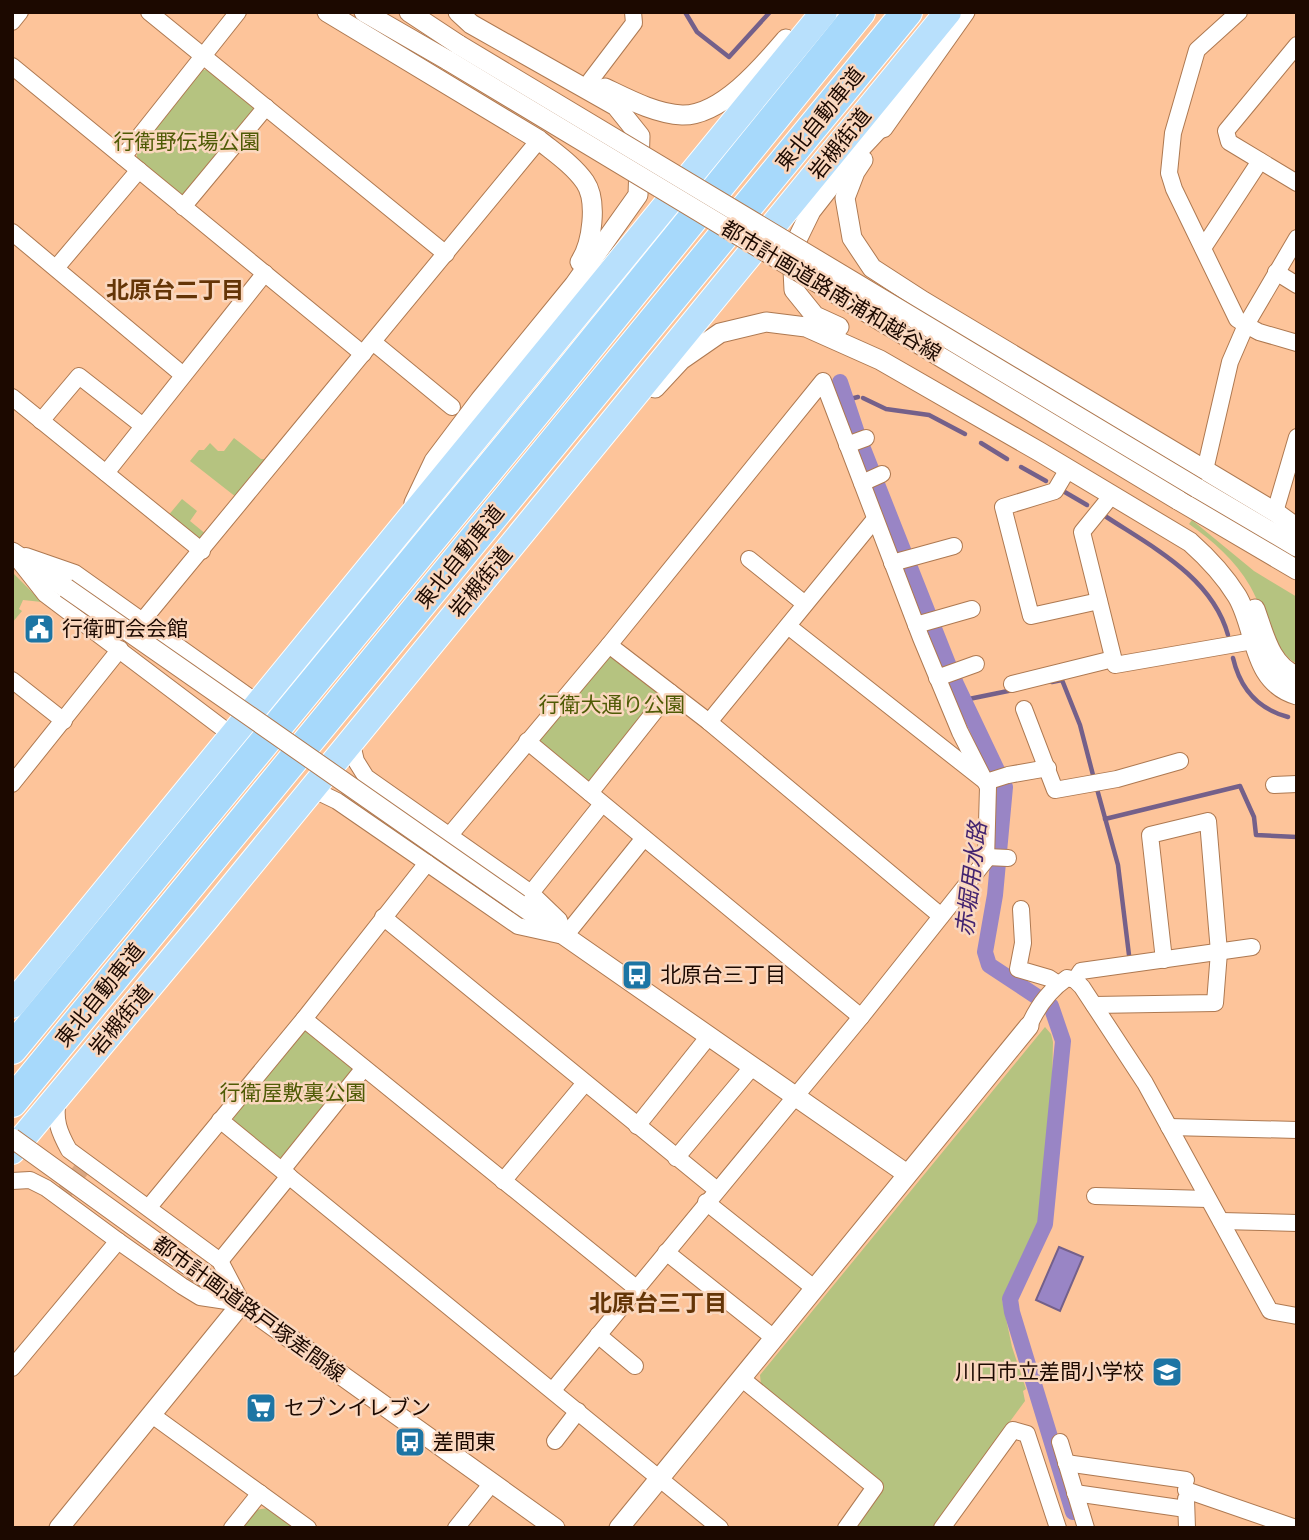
<svg xmlns="http://www.w3.org/2000/svg" width="1309" height="1540" font-family="'Fira Sans Condensed','Noto Sans JP',sans-serif">
<style>
.green{fill:#b5c380}
.water{fill:#9985c5;stroke:#74608a;stroke-width:2}
.lines{fill:none;stroke-linecap:round;stroke-linejoin:round}
.stream{stroke:#74608a;stroke-width:4.5}
.canal{stroke:#9985c5;stroke-width:16}
.minor-tunnel{stroke:#dba883;stroke-width:16;stroke-dasharray:16 8;stroke-linecap:butt}
.minor-casing{stroke:#ae7951;stroke-width:18}
.tertiary-casing{stroke:#ae7951;stroke-width:21}
.trunk-casing{stroke:#fff;stroke-width:28}
.motorway-casing{stroke:#fff;stroke-width:32}
.minor{stroke:#fff;stroke-width:16}
.tertiary{stroke:#fff;stroke-width:19}
.trunk{stroke:#b8e0fc;stroke-width:26}
.motorway{stroke:#a7d9fb;stroke-width:30}
.tertiary-bridge-casing{stroke:#ae7951;stroke-width:21;stroke-linecap:butt}
.tertiary-bridge{stroke:#fff;stroke-width:19}
.labels{text-anchor:middle;stroke-width:5;stroke-linejoin:round;paint-order:stroke}
.street-label{font-size:21px;fill:#1c0900;stroke:#fad7be}
.park-label{font-size:21px;fill:#4f5b06;stroke:#fad7be}
.poi-label{font-size:21px;fill:#1c0900;stroke:#fad7be;text-anchor:start}
.neighbourhood-label{font-size:23px;font-weight:bold;fill:#643507;stroke:#fad7be}
.water-label{font-size:23px;font-style:italic;fill:#432470;stroke:#fad7be}
</style>
<rect width="100%" height="100%" fill="#fdc49a"/>
<g class="green">
<polygon points="201,70 211,70 255,106 256,114 182,197 137,160 137,148"/>
<polygon points="234,438 261,459 267,459 236,497 190,461 199,450 204,450 210,443 218,451 224,451"/>
<polygon points="182,499 197,511 190,521 207,535 205,538 194,539 167,517"/>
<path d="M1192,520L1254,571L1297,597V664C1270,648 1265,612 1250,586C1235,560 1213,541 1189,524Z"/>
<polygon points="12,572 42,602 23,600 19,609 22,611 12,623"/>
<polygon points="613,656 661,694 594,783 586,784 541,747 540,736 603,657"/>
<polygon points="1045,1027 1051,1034 1053,1042 1052,1087 1039,1222 1002,1299 1012,1347 1026,1389 1023,1391 1025,1401 932,1528 853,1528 884,1486 761,1385 760,1375"/>
<polygon points="308,1030 354,1067 354,1075 288,1158 278,1157 234,1121 233,1111 297,1032"/>
<polygon points="268,1508 294,1528 241,1528 255,1510"/>
</g>
<polygon class="water" points="1059,1247 1083,1257 1060,1311 1036,1300"/>
<g class="lines">
<g class="stream">
<polyline points="685,12 697,32 729,57 770,12"/>
<polyline points="863,398 886,409 929,415 965,434"/>
<polyline points="846,400 858,397"/>
<polyline points="981,443 1007,459"/>
<polyline points="1021,467 1046,481"/>
<polyline points="1063,491 1087,505"/>
<path d="M1105,516C1152,547 1212,577 1228,635"/>
<path d="M1233,658C1240,688 1258,709 1288,717"/>
<polyline points="1052,682 1062,680 1080,725 1093,775"/>
<polyline points="964,700 1013,690"/>
<polyline points="1097,789 1118,865 1129,955"/>
<polyline points="1105,819 1240,786 1254,817 1256,835 1297,837"/>
</g>
<polyline class="canal" points="840,382 858,436 956,684 1005,787 995,895 985,952 989,965 1051,1006 1063,1041 1045,1224 1010,1299 1012,1312 1073,1512"/>
<polyline class="minor-tunnel" points="60,1198 86,1163"/>
<g class="minor-casing">
<g id="minor">
<polyline points="149,12 446,254"/>
<polyline points="12,22 20,12"/>
<polyline points="1297,45 1226,131 1229,142 1297,183"/>
<polyline points="12,66 363,354"/>
<polyline points="590,81 634,23 633,12"/>
<polyline points="123,157 238,12"/>
<polyline points="183,207 266,107"/>
<polyline points="12,232 183,375"/>
<polyline points="1297,238 1246,325 1259,332 1297,343"/>
<polyline points="1203,248 1260,161"/>
<polyline points="56,268 139,170"/>
<polyline points="1276,272 1297,285"/>
<polyline points="373,342 452,407"/>
<polyline points="12,397 202,551"/>
<polyline points="41,421 79,376 143,426"/>
<polyline points="847,445 866,438"/>
<polyline points="1068,469 1055,491 1003,507 1031,616 1099,601"/>
<polyline points="1205,470 1230,362 1246,325 1237,319 1174,189 1169,173 1173,133 1197,50 1239,12"/>
<polyline points="106,473 265,273"/>
<polyline points="862,483 882,474"/>
<polyline points="1112,495 1082,532 1115,665 1253,641"/>
<polyline points="1275,512 1297,437"/>
<polyline points="26,556 75,573 259,704"/>
<polyline points="749,559 805,604"/>
<polyline points="19,561 45,594 233,736"/>
<polyline points="892,563 954,546"/>
<polyline points="143,620 539,140"/>
<polyline points="916,625 972,609"/>
<polyline points="788,626 986,782 1008,775 1048,768"/>
<polyline points="609,645 709,722 941,916"/>
<polyline points="937,678 976,664"/>
<polyline points="12,680 64,721"/>
<polyline points="1012,684 1113,659"/>
<polyline points="1024,709 1055,790 1117,779 1180,761"/>
<polyline points="709,722 875,519"/>
<polyline points="351,740 356,761 366,777 531,893 559,920 565,936"/>
<polyline points="527,741 861,1017"/>
<polyline points="12,784 120,649"/>
<polyline points="1274,785 1297,784"/>
<polyline points="312,789 337,801 427,863"/>
<polyline points="590,793 670,692"/>
<polyline points="449,836 609,645 823,381 921,638 960,732 988,787 986,860 861,1017 553,1390"/>
<polyline points="987,857 1008,858"/>
<polyline points="531,893 602,804"/>
<polyline points="1021,909 1023,943 1018,969 1049,978 1058,984"/>
<polyline points="383,917 717,1190"/>
<polyline points="565,936 644,838"/>
<polyline points="1075,980 1081,971 1252,947"/>
<polyline points="1094,1005 1215,1003 1219,952 1208,821 1150,835 1164,960"/>
<polyline points="304,1019 636,1288"/>
<path d="M1029,1026C1037,1007 1050,990 1067,978L1075,980L1082,987L1145,1083L1270,1311L1297,1316"/>
<path d="M58,1099C54,1120 59,1132 69,1150L220,1261L242,1303"/>
<polyline points="220,1120 720,1528"/>
<polyline points="637,1126 709,1036"/>
<polyline points="1169,1127 1297,1130"/>
<polyline points="676,1158 753,1066"/>
<polyline points="282,1170 364,1068"/>
<polyline points="12,1181 30,1180 46,1188 118,1241 182,1286 200,1297 240,1303"/>
<polyline points="503,1181 585,1083"/>
<polyline points="1095,1196 1208,1199"/>
<polyline points="706,1202 814,1288"/>
<polyline points="149,1207 304,1019 427,863 518,926 559,935"/>
<polyline points="1221,1221 1297,1223"/>
<polyline points="666,1252 774,1338"/>
<polyline points="220,1261 289,1176"/>
<polyline points="598,1335 635,1366"/>
<polyline points="12,1368 118,1241"/>
<polyline points="741,1378 875,1487 846,1528"/>
<polyline points="152,1415 308,1528"/>
<polyline points="555,1441 578,1411"/>
<polyline points="1060,1442 1086,1528"/>
<polyline points="1066,1463 1186,1480"/>
<polyline points="1186,1490 1296,1528"/>
<polyline points="1075,1493 1186,1509"/>
<polyline points="1186,1499 1187,1528"/>
<polyline points="232,1528 260,1493"/>
<polyline points="456,1528 492,1483"/>
<polyline points="942,1528 1013,1430 1027,1434 1058,1528"/>
</g>
</g>
<g class="tertiary-casing">
<g id="tertiary">
<path d="M327,12L539,140C555,153 573,165 585,182C598,201 592,244 580,262"/>
<polyline points="364,12 449,61"/>
<polyline points="409,12 459,45"/>
<path d="M605,88C628,99 656,114 682,115C721,116 763,66 786,39"/>
<polyline points="883,128 965,12"/>
<polyline points="863,160 855,172 845,198 852,238 872,268 923,301 1275,512 1297,528"/>
<polyline points="839,327 815,316 794,290 792,250 811,211 858,151 889,118"/>
<path d="M655,388L681,360L720,333L766,322L806,327L880,360L1040,452L1190,542C1208,558 1224,575 1237,596C1257,629 1251,682 1297,695"/>
<polyline points="1197,488 1297,547"/>
<polyline points="1178,500 1297,570"/>
<polyline points="414,503 434,461 480,400 574,285 638,195 640,136 616,106 471,24 458,12"/>
<polyline points="12,552 66,588"/>
<path d="M1255,609C1264,633 1270,666 1297,676"/>
<polyline points="519,904 907,1174"/>
<polyline points="196,1271 555,1528"/>
<polyline points="59,1528 242,1303"/>
<polyline points="619,1528 1029,1026"/>
</g>
</g>
<g class="trunk-casing">
<g id="trunk">
<polyline points="12,1005 824,12"/>
<polyline points="12,1151 205,920 948,12"/>
</g>
</g>
<g class="motorway-casing">
<g id="motorway">
<polyline points="12,1049 554,390 860,12"/>
<polyline points="12,1102 907,12"/>
</g>
</g>
<use href="#minor" class="minor"/>
<use href="#tertiary" class="tertiary"/>
<use href="#trunk" class="trunk"/>
<use href="#motorway" class="motorway"/>
<g class="tertiary-bridge-casing">
<g id="tertiary-bridge">
<polyline points="459,45 1197,488"/>
<polyline points="449,61 1178,500"/>
<polyline points="66,588 519,904"/>
<polyline points="12,1138 196,1271"/>
</g>
</g>
<use href="#tertiary-bridge" class="tertiary-bridge"/>
</g>
<defs>
<g id="civic-square" transform="scale(1.575)"><rect x="-9" y="-9" width="18" height="18" rx="4" fill="#1d75a4" stroke="#fad7be"/><path d="M-.6-6.5H3V-4.5H.6V-3L4-1V1h2V6H-6V1h2V-1L-.6-3ZM-1.2 2.5V6h2.4V2.5Z" fill="#fff"/></g>
<g id="bus-square" transform="scale(1.575)"><rect x="-9" y="-9" width="18" height="18" rx="4" fill="#1d75a4" stroke="#fad7be"/><path d="M-5-6H5V4H4V6H2V4H-2V6H-4V4H-5ZM-3.5-4V0h7V-4ZM-3.5 1.2v1.5H-2V1.2ZM2 1.2v1.5H3.5V1.2Z" fill="#fff"/></g>
<g id="school-square" transform="scale(1.575)"><rect x="-9" y="-9" width="18" height="18" rx="4" fill="#1d75a4" stroke="#fad7be"/><path d="M0-5L7-2L0 1L-7-2ZM-4 1L0 2.5L4 1V4Q0 6-4 4Z" fill="#fff"/></g>
<g id="supermarket-square" transform="scale(1.575)"><rect x="-9" y="-9" width="18" height="18" rx="4" fill="#1d75a4" stroke="#fad7be"/><path d="M-6-5.5h2.5l.6 2H6L4.5 2H-2.5L-4.4-4H-6ZM-1.5 3.2a1.3 1.3 0 1 0 .1 0ZM3 3.2a1.3 1.3 0 1 0 .1 0Z" fill="#fff"/></g>
</defs>
<g fill-rule="evenodd">
<use href="#civic-square" x="39" y="629"/>
<use href="#bus-square" x="637" y="975"/>
<use href="#school-square" x="1167" y="1372"/>
<use href="#supermarket-square" x="261" y="1408"/>
<use href="#bus-square" x="410" y="1442"/>
</g>
<g class="labels">
<g class="street-label">
<text transform="translate(820 119) rotate(-51)" y="7">東北自動車道</text>
<text transform="translate(840 144) rotate(-51)" y="7">岩槻街道</text>
<text transform="translate(831 291) rotate(31)" y="7">都市計画道路南浦和越谷線</text>
<text transform="translate(460 557) rotate(-51)" y="7">東北自動車道</text>
<text transform="translate(481 582) rotate(-50)" y="7">岩槻街道</text>
<text transform="translate(100 995) rotate(-51)" y="7">東北自動車道</text>
<text transform="translate(121 1020) rotate(-50)" y="7">岩槻街道</text>
<text transform="translate(249 1309) rotate(36)" y="7">都市計画道路戸塚差間線</text>
</g>
<g class="park-label">
<text x="187" y="149">行衛野伝場公園</text>
<text x="612" y="712">行衛大通り公園</text>
<text x="293" y="1100">行衛屋敷裏公園</text>
</g>
<g class="poi-label">
<text x="62" y="636">行衛町会会館</text>
<text x="660" y="982">北原台三丁目</text>
<text x="1144" y="1379" text-anchor="end">川口市立差間小学校</text>
<text x="284" y="1415">セブンイレブン</text>
<text x="433" y="1449">差間東</text>
</g>
<g class="neighbourhood-label">
<text x="175" y="298">北原台二丁目</text>
<text x="658" y="1311">北原台三丁目</text>
</g>
<g class="water-label">
<text transform="translate(971 879) rotate(-83)" y="8">赤堀用水路</text>
</g>
</g>
<rect width="1309" height="1540" fill="none" stroke="#1c0900" stroke-width="28"/>
</svg>
